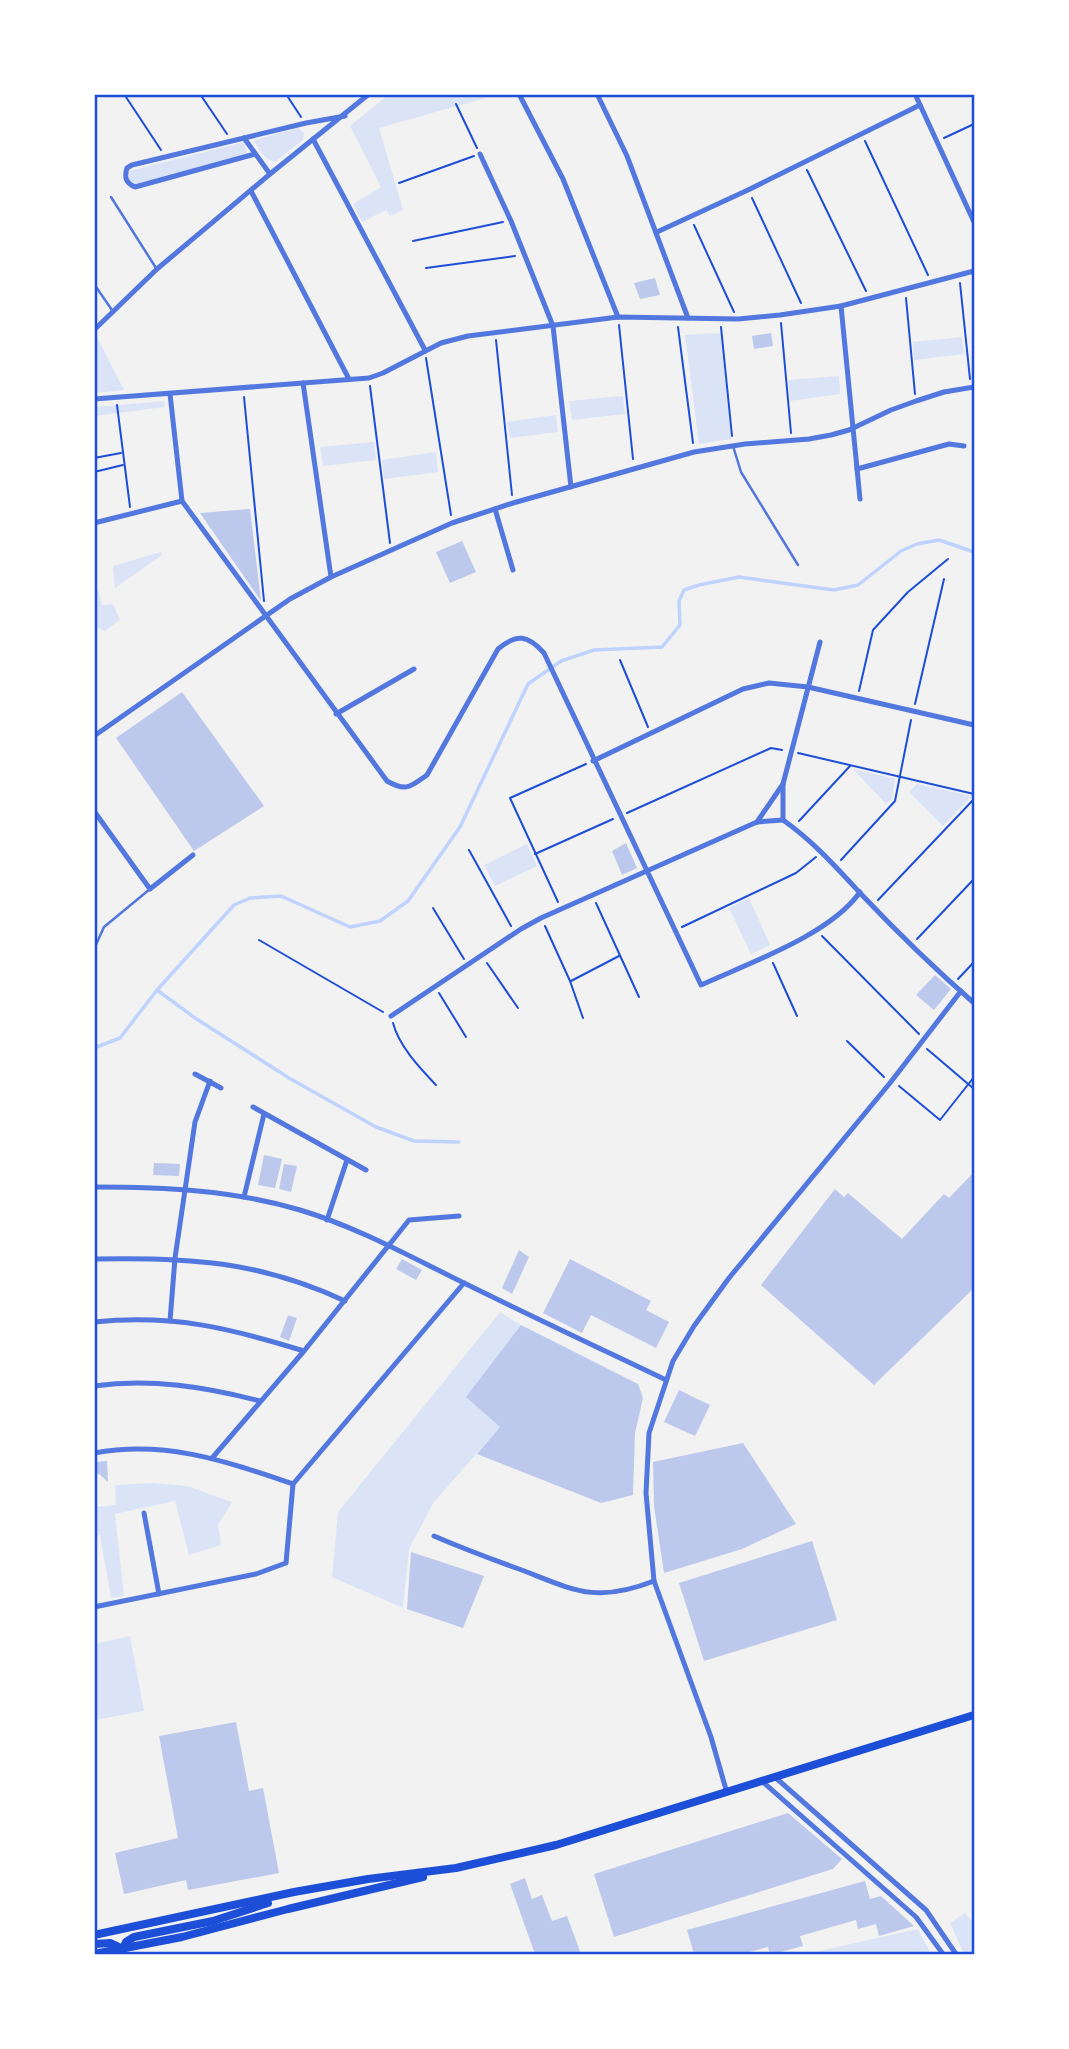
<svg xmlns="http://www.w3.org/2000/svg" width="1069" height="2049" font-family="Bitter,serif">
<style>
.green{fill:#dbe4f7}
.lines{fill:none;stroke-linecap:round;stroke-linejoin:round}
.stream{stroke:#bfd3fe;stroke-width:3.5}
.building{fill:#bdc9ec}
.path{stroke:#1d4ed8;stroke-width:2}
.service{stroke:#5277de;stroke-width:2.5}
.minor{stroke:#5277de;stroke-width:5}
.primary{stroke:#1d4ed8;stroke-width:8}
.neatline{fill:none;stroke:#1d4ed8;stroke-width:2.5}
</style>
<rect width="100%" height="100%" fill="#f2f2f2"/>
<g class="green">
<polygon points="388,95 496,95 379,128 403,210 390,216 386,210 362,222 353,204 381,187 350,126"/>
<path d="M298,128L304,133L303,140L275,162C264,159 259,150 254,140Z"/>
<polygon points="244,142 247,154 136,184 129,180 129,172 133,170"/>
<polygon points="721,333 731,439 699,444 685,335"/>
<polygon points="97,337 124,390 95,393 94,339"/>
<polygon points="962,337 964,354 914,360 913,342"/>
<polygon points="839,376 840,394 790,401 788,380"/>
<polygon points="623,396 625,414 572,420 569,401"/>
<polygon points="164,401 165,407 95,416 95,407"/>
<polygon points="556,415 558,432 510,438 507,422"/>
<polygon points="374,442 376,460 323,466 320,447"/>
<polygon points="436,452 438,472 384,479 382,460"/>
<polygon points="161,552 162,555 115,588 113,566"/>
<polygon points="95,590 98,590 102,605 113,604 120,620 105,631 95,626"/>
<polygon points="853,769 895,779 892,799 886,804"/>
<polygon points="917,784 972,796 943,826 909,792"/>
<polygon points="527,844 537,866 495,886 484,865"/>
<polygon points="749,898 770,945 751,954 729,908"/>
<polygon points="500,1312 521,1325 467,1397 500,1427 434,1502 409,1549 403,1608 332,1577 338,1512"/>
<polygon points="154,1483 187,1486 232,1502 218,1525 221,1545 189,1555 175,1501 115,1514 124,1596 111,1598 100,1535 95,1536 95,1507 116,1505 115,1485"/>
<polygon points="130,1636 144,1711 95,1720 95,1644"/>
<polygon points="965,1913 974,1923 974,1954 964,1954 950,1923"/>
<polygon points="918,1929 931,1954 806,1954"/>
</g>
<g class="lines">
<g class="stream">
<polyline points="157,990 195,1018 289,1078 376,1127 414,1141 459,1142"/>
<polyline points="94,1048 120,1038 157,990 234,905 250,898 281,896 350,927 380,921 408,901 460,827 528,684 561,661 594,650 662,647 680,625 679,601 684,590 699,585 739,577 834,590 858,585 901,551 917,544 939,540 974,552"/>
</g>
</g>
<g class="building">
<polygon points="655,278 660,295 640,299 634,283"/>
<polygon points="771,333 773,346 754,349 752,336"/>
<polygon points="250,509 261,601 200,513"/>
<polygon points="462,541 476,572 450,583 436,552"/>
<polygon points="182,692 264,806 194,851 116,738"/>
<polygon points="626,843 637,868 622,875 612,851"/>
<polygon points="935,975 951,989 934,1010 916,995"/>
<polygon points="264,1155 282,1159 275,1188 258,1185"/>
<polygon points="154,1163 180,1164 179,1176 153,1175"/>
<polygon points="284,1164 297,1166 291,1192 279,1189"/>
<polygon points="974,1172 974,1288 874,1385 761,1285 835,1189 844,1197 848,1193 902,1239 944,1194 949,1198"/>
<polygon points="519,1250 529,1257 512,1294 502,1288"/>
<polygon points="402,1259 422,1270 416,1280 396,1269"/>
<polygon points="570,1259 651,1301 646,1310 669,1322 656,1348 591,1315 582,1333 543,1313"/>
<polygon points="288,1315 297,1318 289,1341 280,1337"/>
<polygon points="521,1325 638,1384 643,1398 635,1433 633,1495 601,1503 477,1454 500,1427 466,1397"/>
<polygon points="679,1390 710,1405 695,1436 664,1422"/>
<polygon points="743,1443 796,1524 742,1549 664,1573 654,1506 653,1462"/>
<polygon points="107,1461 108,1482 99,1474 94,1475 94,1462"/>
<polygon points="812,1541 837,1620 704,1661 679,1583"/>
<polygon points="411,1552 484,1576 463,1628 407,1609"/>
<polygon points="236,1722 249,1791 263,1788 279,1873 188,1890 186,1880 124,1894 115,1853 178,1838 159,1736"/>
<polygon points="788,1813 842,1859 833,1869 614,1937 594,1874"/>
<polygon points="525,1878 532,1899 542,1895 552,1921 567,1916 581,1954 535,1954 510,1884"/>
<polygon points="865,1881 870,1899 881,1896 914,1926 879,1936 876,1924 858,1929 856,1920 800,1936 803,1946 773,1954 770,1954 768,1947 742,1954 694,1954 687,1930"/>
</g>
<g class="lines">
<g class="path">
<polyline points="124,94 161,150"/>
<polyline points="200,94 227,134"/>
<polyline points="286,94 301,117"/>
<polyline points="456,104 477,148"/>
<polyline points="944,138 974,124"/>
<polyline points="865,141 928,275"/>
<polyline points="807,170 866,291"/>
<polyline points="399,183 474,156"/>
<polyline points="752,198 801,303"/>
<polyline points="694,225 734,312"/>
<polyline points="413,241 503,222"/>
<polyline points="426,268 515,256"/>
<polyline points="960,283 970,379"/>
<polyline points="906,298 915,394"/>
<polyline points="781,323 791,433"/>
<polyline points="619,325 633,459"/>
<polyline points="678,327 693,443"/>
<polyline points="721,327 732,436"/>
<polyline points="496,340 512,495"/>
<polyline points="426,358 451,515"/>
<polyline points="370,386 390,543"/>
<polyline points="244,397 264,601"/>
<polyline points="117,405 130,507"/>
<polyline points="94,458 121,453"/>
<polyline points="94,472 123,465"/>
<polyline points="620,660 648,727"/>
<polyline points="859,691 873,630 908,592 948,559"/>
<polyline points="915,704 944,579"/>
<polyline points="798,753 974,794"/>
<polyline points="627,813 771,748 782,750"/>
<polyline points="799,821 850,766"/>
<polyline points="469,850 511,926"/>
<polyline points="535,854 613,819"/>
<polyline points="841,860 895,801 911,720"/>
<polyline points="878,900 974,799"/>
<polyline points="558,902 510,798 586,764"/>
<polyline points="596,903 639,997"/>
<polyline points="433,908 464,959"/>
<polyline points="545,926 570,981 583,1018"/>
<polyline points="682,927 796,873 816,857"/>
<polyline points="822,936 919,1034"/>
<polyline points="917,939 974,879"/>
<polyline points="259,940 383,1012"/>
<polyline points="487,963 518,1008"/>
<polyline points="773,963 797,1016"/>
<polyline points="958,979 974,962"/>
<polyline points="571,981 619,956"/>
<polyline points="439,993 466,1037"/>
<path d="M393,1023C399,1046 419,1067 436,1085"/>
<polyline points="847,1041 884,1077"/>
<polyline points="927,1049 974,1089"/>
<polyline points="899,1086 940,1120 974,1077"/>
</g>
<g class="service">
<polyline points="111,197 156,268"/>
<polyline points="94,284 112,310"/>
<polyline points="733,446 741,472 798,565"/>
<polyline points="94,949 104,927 150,889"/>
</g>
<g class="minor">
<polyline points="519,94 563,179 618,317"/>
<polyline points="597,94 627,156 688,318"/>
<polyline points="915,94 974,222"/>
<polyline points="244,138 270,174"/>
<polyline points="313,139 425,350"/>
<path d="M255,154L135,187C126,183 124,178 127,168L132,165L306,123L345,116"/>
<polyline points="480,154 511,221 553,326 571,487"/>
<polyline points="251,191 349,379"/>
<polyline points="657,232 748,190 920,105"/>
<polyline points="841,306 860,499"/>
<polyline points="94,330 157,269 270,174 369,94"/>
<polyline points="303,383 331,577"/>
<path d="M170,394L182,501L387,781C406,792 410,787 427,775L498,649C517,633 528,635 544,653L701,985C749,963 830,935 860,892"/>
<polyline points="94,399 369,378 383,373 441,343 468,336 618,317 738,319 780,315 841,306 974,271"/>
<polyline points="857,469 949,444 964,446"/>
<polyline points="495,509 513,570"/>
<polyline points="94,523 182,501"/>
<polyline points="336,714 414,669"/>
<polyline points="94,736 290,599 331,577 452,523 513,503 694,452 745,444 809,439 831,435 849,430 891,410 916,401 944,392 974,387"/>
<polyline points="593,761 743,689 769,683 808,687 974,725"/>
<polyline points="94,811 150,889 193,855"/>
<path d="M783,820C813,841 836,867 861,894C897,932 935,969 974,1003"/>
<polyline points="783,820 783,784 820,642"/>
<polyline points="757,822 783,784"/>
<polyline points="391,1016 521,929 541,918 757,822 783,820"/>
<polyline points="195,1074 221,1088"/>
<polyline points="253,1107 366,1170"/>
<path d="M94,1187C163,1187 233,1190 300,1210C357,1227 411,1257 464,1283C531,1316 599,1348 666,1380"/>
<polyline points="244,1197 264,1114"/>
<polyline points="327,1220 347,1160"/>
<path d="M94,1259C187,1257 260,1261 345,1301"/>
<polyline points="170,1321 175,1258 195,1122 210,1081"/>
<path d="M94,1322C173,1314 230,1328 304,1351"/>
<path d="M94,1386C151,1378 206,1387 260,1401"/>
<path d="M94,1453C167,1440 225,1461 293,1484"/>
<polyline points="213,1457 304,1351 409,1220 459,1216"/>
<polyline points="144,1513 159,1594"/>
<path d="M434,1536C462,1548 491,1559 519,1569C574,1590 595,1604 654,1581"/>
<polyline points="94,1607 256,1574 286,1563 293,1484 464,1283"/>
<polyline points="776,1778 926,1910 956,1954"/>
<polyline points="763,1782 916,1917 943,1954"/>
<polyline points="727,1793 711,1737 654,1581 646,1493 649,1433 673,1361 694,1326 729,1278 890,1083 961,991"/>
</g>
<g class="primary">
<polyline points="94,1935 294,1892 368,1879 456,1868 556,1845 974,1715"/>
<polyline points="94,1944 110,1943 123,1949 126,1942 134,1937 213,1921 268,1903"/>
<polyline points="94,1954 182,1937 288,1909 423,1877"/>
</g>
</g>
<rect width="1069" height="2049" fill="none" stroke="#ffffff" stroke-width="192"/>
<rect x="96" y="96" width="877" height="1857" class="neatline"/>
</svg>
